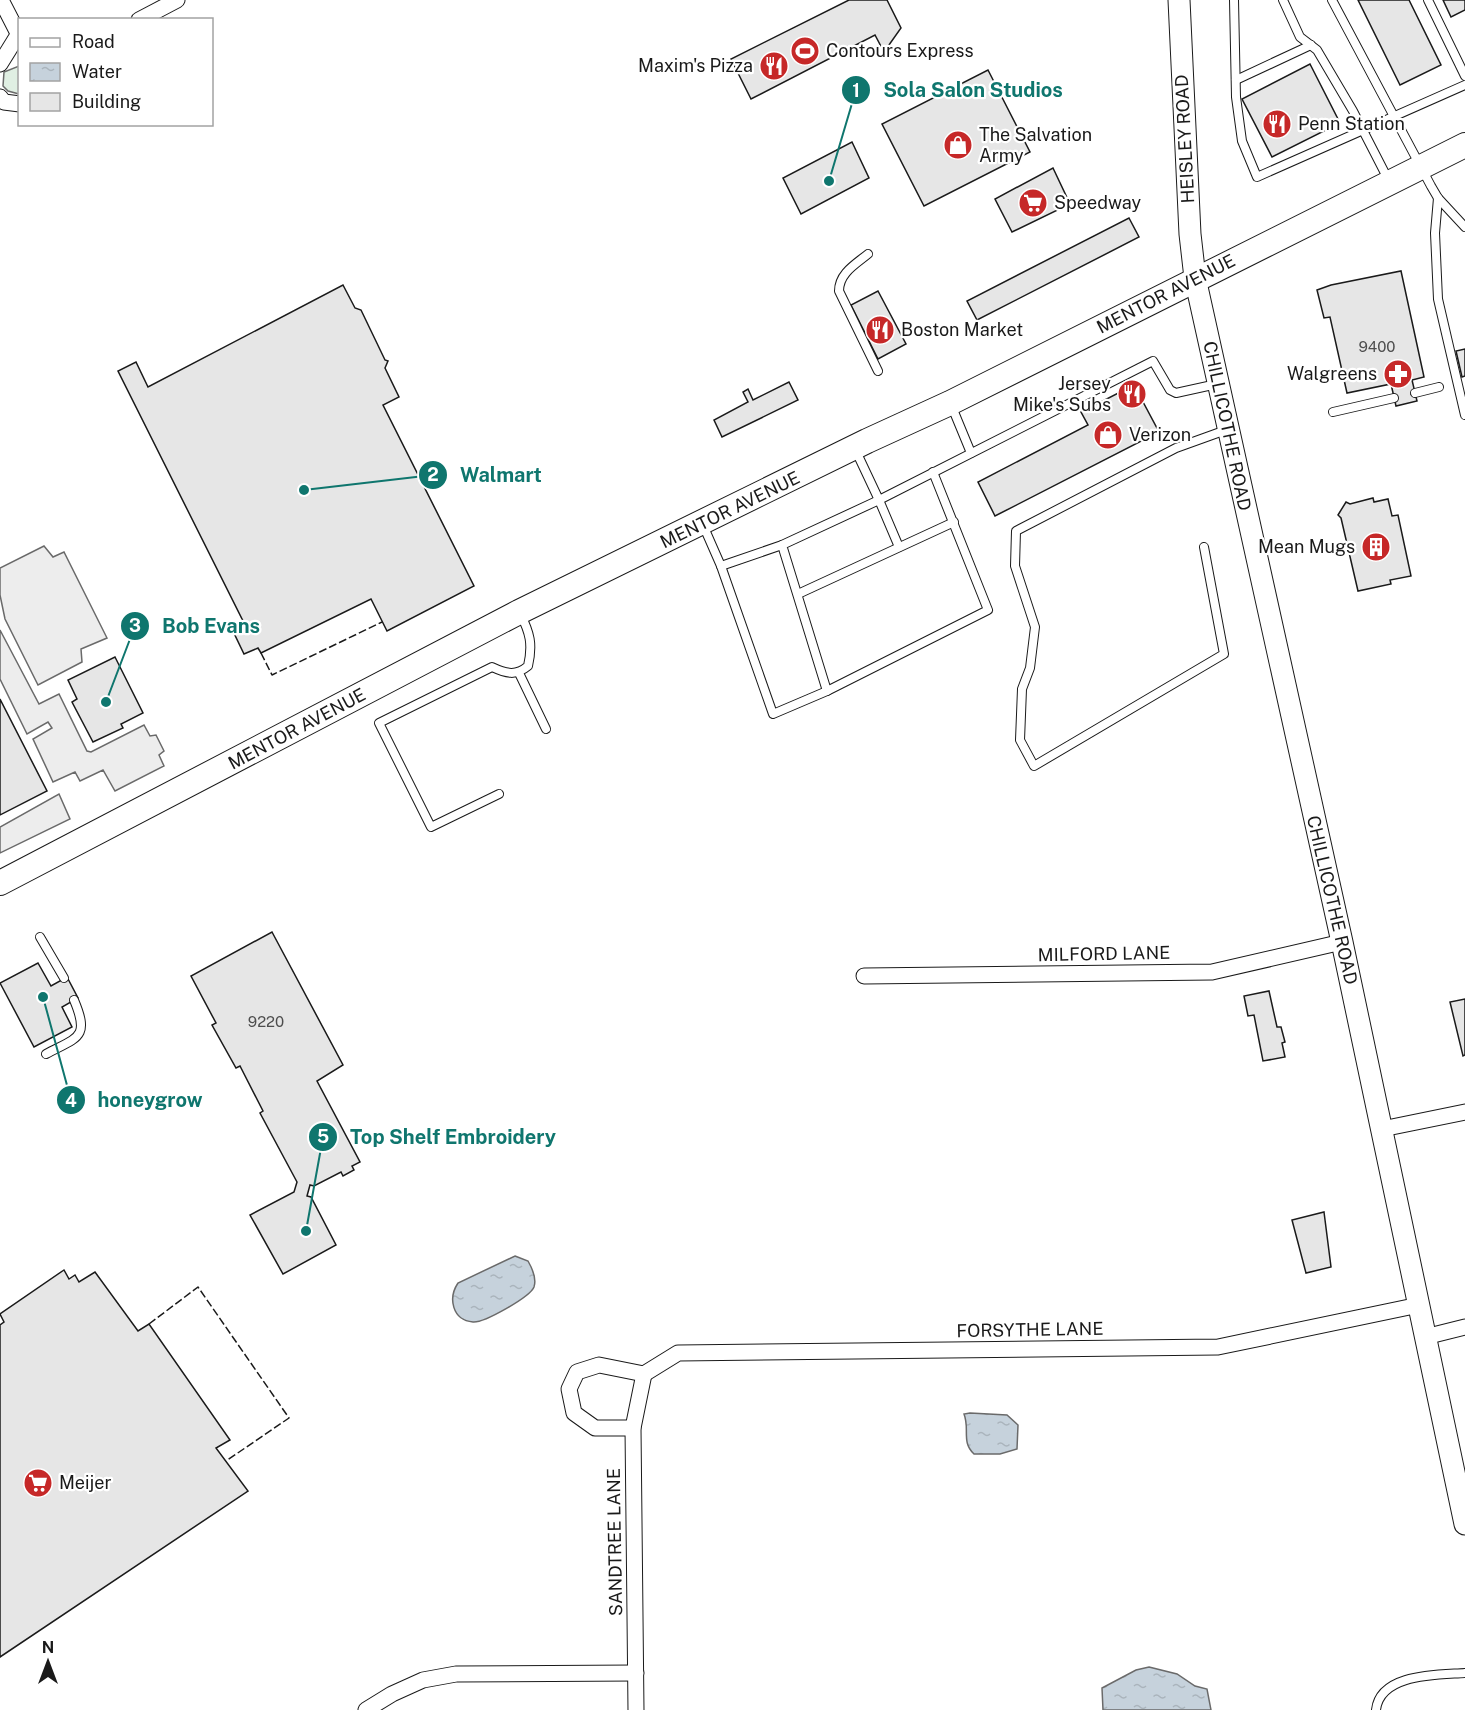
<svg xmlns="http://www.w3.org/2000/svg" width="1465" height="1710" font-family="'Public Sans',sans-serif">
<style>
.green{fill:#e0efe3;stroke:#6a6a6a;stroke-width:1.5}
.parking{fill:#ededed;stroke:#6a6a6a;stroke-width:1.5}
.water{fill:url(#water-ripples);stroke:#6a6a6a;stroke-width:1.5}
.building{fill:#e6e6e6;stroke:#1a1a1a;stroke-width:1.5}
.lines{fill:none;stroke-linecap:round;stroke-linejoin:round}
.lane-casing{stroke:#1a1a1a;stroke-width:10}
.street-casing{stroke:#1a1a1a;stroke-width:17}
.secondary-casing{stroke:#1a1a1a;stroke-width:23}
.primary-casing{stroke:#1a1a1a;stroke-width:26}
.lane{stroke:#fff;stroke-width:8}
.street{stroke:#fff;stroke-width:15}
.secondary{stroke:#fff;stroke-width:21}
.primary{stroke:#fff;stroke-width:24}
.fence{stroke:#1a1a1a;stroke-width:1.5;stroke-dasharray:8 3;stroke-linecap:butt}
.labels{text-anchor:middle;stroke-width:4.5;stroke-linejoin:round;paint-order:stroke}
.number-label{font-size:15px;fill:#4d4d4d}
.poi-label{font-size:18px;fill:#1a1a1a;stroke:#fff;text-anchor:start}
.street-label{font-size:18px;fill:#1a1a1a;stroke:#fff}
.leader{fill:none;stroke:#0f766e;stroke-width:2}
.callout-dot{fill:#0f766e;stroke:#fff;stroke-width:2}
.mark-label{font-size:18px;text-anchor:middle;font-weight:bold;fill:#fff}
.callout-label{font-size:20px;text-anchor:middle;font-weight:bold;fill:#0f766e;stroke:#fff;stroke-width:4.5;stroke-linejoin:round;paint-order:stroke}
</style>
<defs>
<pattern id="water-ripples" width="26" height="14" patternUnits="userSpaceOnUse" patternTransform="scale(1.5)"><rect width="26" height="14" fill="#c6d2dc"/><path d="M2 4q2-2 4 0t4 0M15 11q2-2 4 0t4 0" fill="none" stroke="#aab4bc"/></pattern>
</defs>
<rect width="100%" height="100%" fill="#fff"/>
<polygon class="green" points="19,66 19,94 8,91 3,86 4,72"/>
<g class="parking">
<polygon points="44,546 53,557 64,552 107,638 81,649 82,662 38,685 5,619 0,595 0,568"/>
<polygon points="0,630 39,704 59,694 87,751 91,752 144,725 150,736 156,735 164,751 159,755 164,766 115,791 103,770 80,781 75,772 53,782 33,739 52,728 48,722 27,734 0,679"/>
<polygon points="59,794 70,819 0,853 0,827"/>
</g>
<g class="water">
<path d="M515,1256L528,1261C532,1268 537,1278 534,1287C530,1297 484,1323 473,1322C452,1320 448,1298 458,1283Z"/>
<path d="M970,1413L1007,1415L1018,1425L1017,1449L1000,1454H974C961,1442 970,1429 964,1414Z"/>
<polygon points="1149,1667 1177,1674 1195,1686 1207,1689 1211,1710 1103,1710 1102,1688 1136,1670"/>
</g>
<g class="building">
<polygon points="849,0 887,0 901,28 884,52 875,35 751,99 731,59"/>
<polygon points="1358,0 1409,0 1441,65 1400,85"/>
<polygon points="1443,0 1465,0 1465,10 1451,17"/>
<polygon points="1310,64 1340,123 1272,157 1242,99"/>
<polygon points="988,70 1030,152 924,206 882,124"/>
<polygon points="852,142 869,178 801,214 783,178"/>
<polygon points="1053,168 1070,204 1012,232 995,199"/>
<polygon points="1129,218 1139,237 977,320 967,301"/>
<polygon points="1401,271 1424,377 1412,380 1417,401 1396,406 1391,384 1347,393 1330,317 1324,318 1317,290 1331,285"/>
<polygon points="343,285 355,308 361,310 385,360 388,361 385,368 399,397 383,405 474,586 387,631 371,599 261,653 258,648 244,654 232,629 244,623 118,371 136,362 148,387"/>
<polygon points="878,291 906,344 878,359 851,305"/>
<polygon points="1465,349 1465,376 1462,377 1456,351"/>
<polygon points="789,382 798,400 722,437 714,420 748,402 743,392 748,389 753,400"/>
<polygon points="1134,385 1159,432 995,516 978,482 1088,425 1081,412"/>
<polygon points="1373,498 1374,502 1388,499 1392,516 1398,515 1411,576 1390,580 1391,584 1358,591 1341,518 1338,515 1346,502 1350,504"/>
<polygon points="115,657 143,713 121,724 123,728 93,742 72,702 77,699 68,680"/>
<polygon points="0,699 47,791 0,815"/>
<polygon points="272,932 343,1065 317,1081 360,1162 352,1166 354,1170 343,1176 341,1172 314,1186 310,1185 307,1196 311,1197 336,1245 283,1274 250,1215 294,1192 297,1182 260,1113 263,1111 240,1066 236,1068 212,1025 216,1023 191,976"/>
<polygon points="38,963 51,986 67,977 78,998 62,1007 72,1027 34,1047 0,983"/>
<polygon points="1269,991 1277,1027 1281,1027 1285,1042 1282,1043 1285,1057 1263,1061 1254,1015 1248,1016 1244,996"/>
<polygon points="1465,999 1465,1055 1463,1056 1450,1002"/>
<polygon points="1324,1212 1331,1267 1306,1273 1292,1220"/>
<polygon points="64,1270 69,1279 75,1275 79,1282 95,1272 138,1331 149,1324 230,1440 216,1448 248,1491 0,1657 0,1325 4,1322 0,1314"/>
</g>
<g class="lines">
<g class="lane-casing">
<g id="lane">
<polyline points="1234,0 1236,97 1242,141 1257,177 1465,85"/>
<polyline points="1283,0 1300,37 1317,50 1353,111 1389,181"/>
<polyline points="1332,0 1431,186 1438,198 1465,227"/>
<polyline points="1428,0 1465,76"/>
<polyline points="1236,80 1311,45"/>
<polyline points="1438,198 1435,233 1438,299 1465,415"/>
<path d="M868,254C856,264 839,273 839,291L878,371"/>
<polyline points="1415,393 1439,387"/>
<polyline points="952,407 971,453"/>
<polyline points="1333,412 1394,398"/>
<polyline points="855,449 879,500 1153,361 1170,390 1176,393 1217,384"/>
<polyline points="703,525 721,566 773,714 827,691"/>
<polyline points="899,547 879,500 782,545 827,691 988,610 933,472"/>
<polyline points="1204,547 1224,654 1034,766 1020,740 1022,689 1030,668 1035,627 1015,566 1016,531 1176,448 1226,430"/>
<polyline points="721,566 782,545"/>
<polyline points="798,594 954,522"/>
<polyline points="519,673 546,729"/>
<path d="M499,794L431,827L379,723L492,667C507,674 516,676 528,666C533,644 530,633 520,613"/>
<polyline points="40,937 64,978"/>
<path d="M46,1054C78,1037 90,1038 74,1000"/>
<path d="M1376,1710C1380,1673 1438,1675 1465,1673"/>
</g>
</g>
<g class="street-casing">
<g id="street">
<polyline points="1,0 20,37"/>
<polyline points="139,20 177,0"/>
<polyline points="0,64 18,35"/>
<polyline points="0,97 4,102 20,104"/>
<polyline points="864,976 1212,972 1342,942"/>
<polyline points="1382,1129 1465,1112"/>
<polyline points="1425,1337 1465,1327"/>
<polyline points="644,1374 678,1353 1218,1347 1419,1305"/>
<polyline points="633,1428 595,1428 574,1413 569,1389 577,1372 599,1365 644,1374"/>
<polyline points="366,1710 392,1694 423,1680 456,1674 636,1673"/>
<polyline points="636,1710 633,1428 644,1374"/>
</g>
</g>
<g class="secondary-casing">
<polyline id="secondary" points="1179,0 1190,234 1195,278 1342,942 1465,1524"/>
</g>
<g class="primary-casing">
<polyline id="primary" points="0,883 519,612 867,441 950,403 1465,145"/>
</g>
<use href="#lane" class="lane"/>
<use href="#street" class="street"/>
<use href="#secondary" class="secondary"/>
<use href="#primary" class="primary"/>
<g class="fence">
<polyline points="261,653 272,675 382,622"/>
<polyline points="149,1324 198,1287 289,1418 226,1461"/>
</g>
</g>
<defs>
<g id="stadium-disc" transform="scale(1.5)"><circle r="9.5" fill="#c62828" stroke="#fff"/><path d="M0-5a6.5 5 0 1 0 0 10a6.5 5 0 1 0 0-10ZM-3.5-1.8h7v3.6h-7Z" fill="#fff"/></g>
<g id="restaurant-disc" transform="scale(1.5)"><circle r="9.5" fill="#c62828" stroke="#fff"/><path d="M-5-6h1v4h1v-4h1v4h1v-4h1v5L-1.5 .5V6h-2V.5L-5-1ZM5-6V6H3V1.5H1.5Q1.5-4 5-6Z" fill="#fff"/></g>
<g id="shop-disc" transform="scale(1.5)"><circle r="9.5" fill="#c62828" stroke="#fff"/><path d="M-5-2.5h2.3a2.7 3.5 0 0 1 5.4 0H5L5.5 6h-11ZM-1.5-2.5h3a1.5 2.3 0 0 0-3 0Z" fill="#fff"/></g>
<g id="supermarket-disc" transform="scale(1.5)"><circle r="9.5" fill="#c62828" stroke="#fff"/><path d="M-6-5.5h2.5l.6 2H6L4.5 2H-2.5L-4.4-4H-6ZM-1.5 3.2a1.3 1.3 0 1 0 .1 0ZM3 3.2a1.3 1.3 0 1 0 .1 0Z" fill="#fff"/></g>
<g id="pharmacy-disc" transform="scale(1.5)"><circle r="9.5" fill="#c62828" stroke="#fff"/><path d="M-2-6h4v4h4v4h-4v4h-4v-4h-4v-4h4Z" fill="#fff"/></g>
<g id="building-disc" transform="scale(1.5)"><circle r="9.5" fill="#c62828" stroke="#fff"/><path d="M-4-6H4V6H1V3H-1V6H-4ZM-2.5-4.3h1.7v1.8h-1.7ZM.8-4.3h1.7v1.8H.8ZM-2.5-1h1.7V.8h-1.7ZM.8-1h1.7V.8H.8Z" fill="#fff"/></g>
</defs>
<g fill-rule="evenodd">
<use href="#stadium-disc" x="805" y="51"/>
<use href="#restaurant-disc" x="774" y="66"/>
<use href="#restaurant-disc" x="1277" y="124"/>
<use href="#shop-disc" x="958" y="145"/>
<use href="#supermarket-disc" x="1033" y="203"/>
<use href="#restaurant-disc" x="880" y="330"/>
<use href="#pharmacy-disc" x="1398" y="374"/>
<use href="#restaurant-disc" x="1132" y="394"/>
<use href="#shop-disc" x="1108" y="435"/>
<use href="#building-disc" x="1376" y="547"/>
<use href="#supermarket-disc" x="38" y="1483"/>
</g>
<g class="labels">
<g class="number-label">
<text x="1377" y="352">9400</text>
<text x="266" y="1027">9220</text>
</g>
<g class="poi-label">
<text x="826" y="57">Contours Express</text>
<text x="753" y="72" text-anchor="end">Maxim's Pizza</text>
<text x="1298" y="130">Penn Station</text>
<text x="979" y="141">The Salvation<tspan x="979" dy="21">Army</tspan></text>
<text x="1054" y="209">Speedway</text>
<text x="901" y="336">Boston Market</text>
<text x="1377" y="380" text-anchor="end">Walgreens</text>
<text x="1111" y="390" text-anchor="end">Jersey<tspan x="1111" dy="21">Mike's Subs</tspan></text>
<text x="1129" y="441">Verizon</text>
<text x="1355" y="553" text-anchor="end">Mean Mugs</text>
<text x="59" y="1489">Meijer</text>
</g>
<g class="street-label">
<text transform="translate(1185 139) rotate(-93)" y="6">HEISLEY ROAD</text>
<text transform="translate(1166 294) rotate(-27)" y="6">MENTOR AVENUE</text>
<text transform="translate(1227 426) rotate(78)" y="6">CHILLICOTHE ROAD</text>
<text transform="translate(730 510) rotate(-26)" y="6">MENTOR AVENUE</text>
<text transform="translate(297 729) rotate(-28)" y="6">MENTOR AVENUE</text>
<text transform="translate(1332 900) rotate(77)" y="6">CHILLICOTHE ROAD</text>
<text transform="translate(1104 954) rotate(-1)" y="6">MILFORD LANE</text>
<text transform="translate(1030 1330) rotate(-1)" y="6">FORSYTHE LANE</text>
<text transform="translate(615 1542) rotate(-91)" y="6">SANDTREE LANE</text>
</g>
</g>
<path class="leader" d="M829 181L856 90M304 490L433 475M106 702L135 626M43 997L71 1100M306 1231L323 1137"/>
<g class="callout-dot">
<circle cx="829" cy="181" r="6"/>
<circle cx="304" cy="490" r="6"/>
<circle cx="106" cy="702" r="6"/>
<circle cx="43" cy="997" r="6"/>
<circle cx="306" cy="1231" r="6"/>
<circle cx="856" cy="90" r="15"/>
<circle cx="433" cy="475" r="15"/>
<circle cx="135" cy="626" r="15"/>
<circle cx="71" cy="1100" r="15"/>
<circle cx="323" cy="1137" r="15"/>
</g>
<g class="mark-label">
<text x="856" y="97">1</text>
<text x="433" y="481">2</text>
<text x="135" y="632">3</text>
<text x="71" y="1107">4</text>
<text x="323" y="1143">5</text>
</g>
<g class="callout-label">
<text x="973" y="97">Sola Salon Studios</text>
<text x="501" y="482">Walmart</text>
<text x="211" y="633">Bob Evans</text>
<text x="150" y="1107">honeygrow</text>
<text x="453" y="1144">Top Shelf Embroidery</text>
</g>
<rect x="18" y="18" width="195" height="108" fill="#ffffff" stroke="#a3a3a3" stroke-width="1.5"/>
<rect x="30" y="38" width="30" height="9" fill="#ffffff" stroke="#a3a3a3" stroke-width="1.5"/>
<text x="72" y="48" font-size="18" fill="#1a1a1a">Road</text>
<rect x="30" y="63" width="30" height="18" fill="url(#water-ripples)" stroke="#a3a3a3" stroke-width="1.5"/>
<text x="72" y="78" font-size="18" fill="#1a1a1a">Water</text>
<rect x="30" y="93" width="30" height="18" fill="#e6e6e6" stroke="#a3a3a3" stroke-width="1.5"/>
<text x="72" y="108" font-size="18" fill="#1a1a1a">Building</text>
<g transform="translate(48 1662)" stroke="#ffffff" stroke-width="4.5" paint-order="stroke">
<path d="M0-4.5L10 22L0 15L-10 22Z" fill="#1a1a1a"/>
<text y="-9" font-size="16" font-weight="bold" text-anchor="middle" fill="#1a1a1a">N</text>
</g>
</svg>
